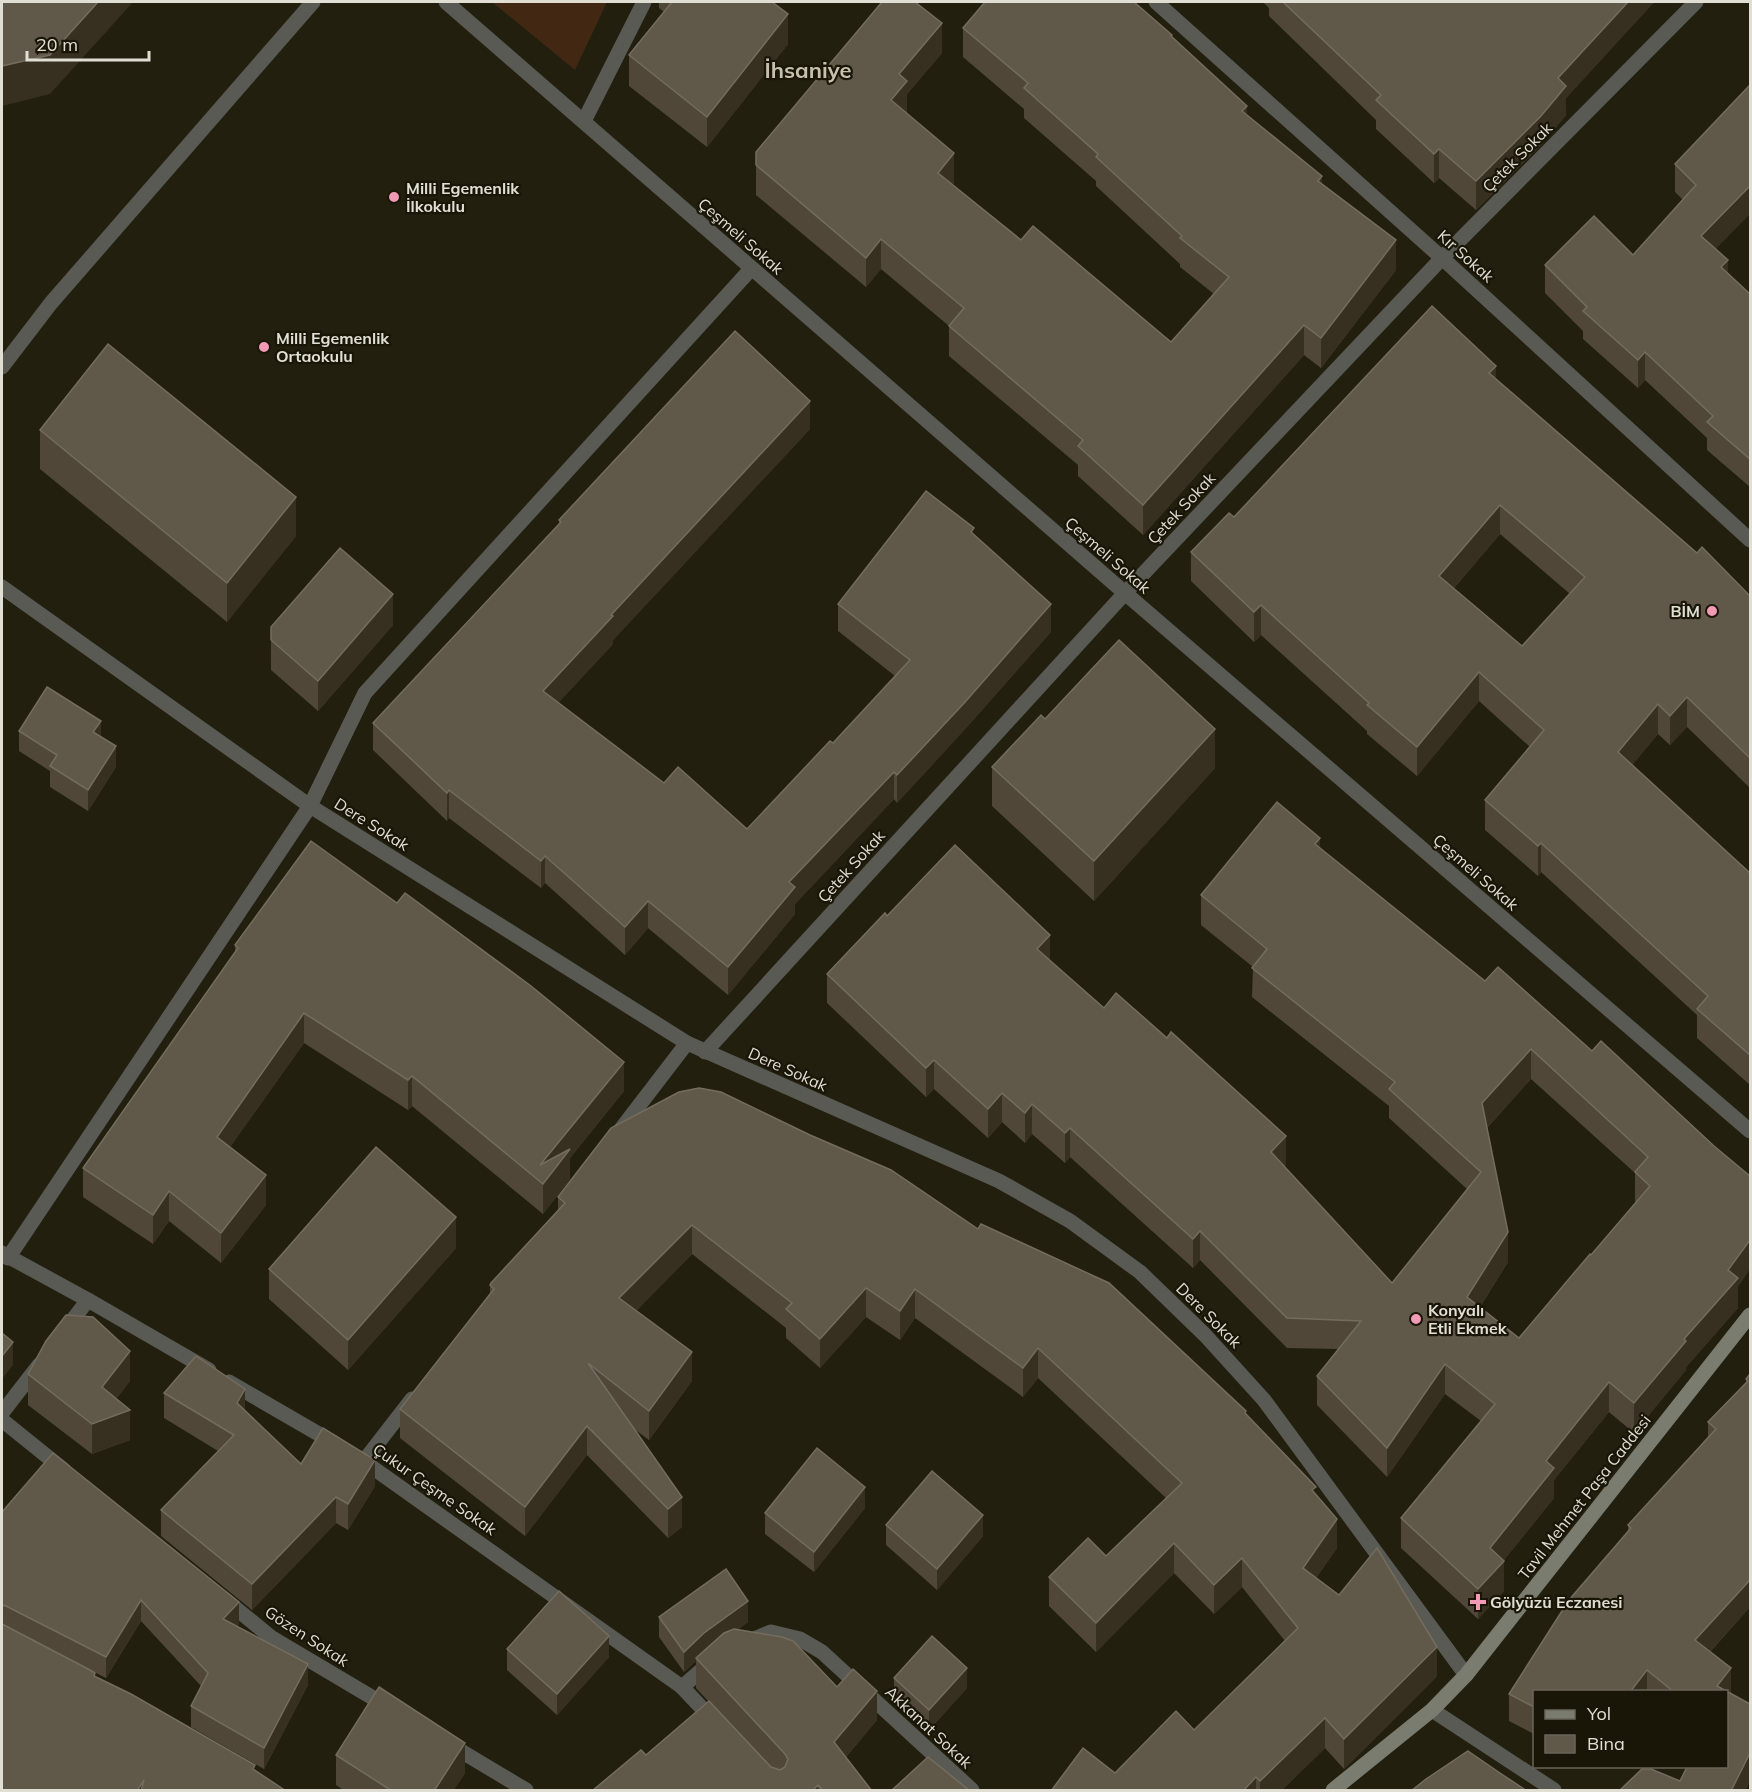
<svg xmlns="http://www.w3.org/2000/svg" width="1752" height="1792" font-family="Mulish,sans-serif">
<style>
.green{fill:#422812}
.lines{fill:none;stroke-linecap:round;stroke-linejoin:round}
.street{stroke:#595a53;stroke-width:15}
.secondary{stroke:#7a7c70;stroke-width:15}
.wall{fill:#504739;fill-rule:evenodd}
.shaded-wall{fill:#373021}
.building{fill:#605849;stroke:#746d5f;stroke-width:1.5;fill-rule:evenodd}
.poi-dot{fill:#f09ab5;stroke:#191507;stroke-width:2}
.labels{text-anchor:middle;stroke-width:4.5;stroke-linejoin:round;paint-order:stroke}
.street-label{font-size:16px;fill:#e1ded4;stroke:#191507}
.poi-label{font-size:16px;font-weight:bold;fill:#e1ded4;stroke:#191507;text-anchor:start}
.district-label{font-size:22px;font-weight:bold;fill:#c6c1ae;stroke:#191507}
</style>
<rect width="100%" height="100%" fill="#221f0f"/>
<polygon class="green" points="492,2 607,2 575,70"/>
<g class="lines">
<g class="street">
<polyline points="446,2 1125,593 1750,1131"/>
<polyline points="1156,2 1442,258 1750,540"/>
<polyline points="584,121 644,2"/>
<polyline points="2,367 51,303 313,2"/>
<polyline points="2,587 310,806 687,1043 999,1181 1070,1221 1140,1272 1205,1335 1264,1400 1466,1675"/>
<polyline points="705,1052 1125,593 1442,258 1696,2"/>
<polyline points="618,1133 687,1043"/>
<polyline points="2,1253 88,1300 209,1370"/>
<polyline points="8,1258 310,806 365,693 751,269"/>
<polyline points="64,1331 88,1300"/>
<polyline points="229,1382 336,1444"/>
<polyline points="2,1413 39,1365"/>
<polyline points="2,1420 64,1470"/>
<polyline points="359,1458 682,1687 715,1722"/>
<polyline points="364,1461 412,1399"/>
<polyline points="223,1598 272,1638 390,1708"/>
<polyline points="747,1642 771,1632 800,1639 822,1652 972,1790"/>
<polyline points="682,1687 711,1662"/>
<polyline points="1432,1710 1554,1790"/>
<polyline points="449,1744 526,1790"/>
</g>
<polyline class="secondary" points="1333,1790 1432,1710 1466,1675 1750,1315"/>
</g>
<g class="wall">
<polygon points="659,2 772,2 788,44 707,147 629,86 629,55 664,12 659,8"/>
<polygon points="983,2 1134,2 1172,37 1247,115 1322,184 1396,270 1321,368 1304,355 1143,535 1078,476 1078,465 949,356 949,326 881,269 866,287 756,195 756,152 942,53 907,94 907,111 906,113 954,183 952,185 1021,240 1171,342 1214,294 1180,267 1180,264 1096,186 1096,181 1024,118 1024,109 963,57 963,28 984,3"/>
<polygon points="1263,2 1654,2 1566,98 1566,115 1541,145 1476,210 1439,178 1434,183 1376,129 1376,120 1269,16 1269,8"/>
<polygon points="1750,85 1716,249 1728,273 1750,294 1750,487 1707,450 1707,438 1645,380 1638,388 1583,339 1583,331 1545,293 1545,265 1633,255 1683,200 1675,192 1675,164"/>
<path d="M1496,379L1697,553L1750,596V788L1687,727L1670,745L1658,734L1632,765L1750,873V1085L1697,1038V1015L1541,872L1538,876L1485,830V800L1530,747L1479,701L1417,776L1367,734V731L1261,635L1254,642L1191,581V552L1234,517ZM1500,534L1570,594L1522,646L1454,588Z"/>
<polygon points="810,429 613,640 613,644 558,703 664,783 747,829 833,743 895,676 838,631 838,604 974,535 1051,632 966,728 897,803 894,799 795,904 795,914 728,995 648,928 625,955 545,883 541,888 449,818 447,821 373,750 373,723 559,524 559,520"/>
<polygon points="40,430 296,536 227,622 40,469"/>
<polygon points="393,625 318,711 271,670 271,627"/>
<polygon points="1045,719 1215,768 1094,901 992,806 992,767"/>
<polygon points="19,731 101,737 116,767 88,811 50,787 50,771 19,751"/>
<path d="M1320,848L1485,981L1592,1051L1738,1287V1308L1686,1367V1370L1634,1433L1609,1412L1554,1480V1498L1504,1560V1591L1478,1619L1401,1548V1518L1481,1421L1445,1394L1387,1477L1317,1405V1376L1338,1349L1287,1348L1200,1260L1193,1268L1070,1157L1065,1163L1032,1134L1025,1143L1002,1122L988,1138L934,1089L926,1097L827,1003V974L887,916L1050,961L1286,1165L1284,1167L1392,1283L1467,1189L1389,1118V1106L1252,997L1253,967L1201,925V895ZM1531,1079L1635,1173V1201L1636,1203L1519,1338L1480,1307L1508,1262L1487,1128Z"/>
<polygon points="235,945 624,1091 570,1158 570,1179 543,1214 412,1106 408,1110 304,1043 230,1147 266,1205 221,1263 169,1221 153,1244 83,1197 83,1168 235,952"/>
<polygon points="611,1128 1246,1414 1316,1495 1337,1548 1316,1578 1437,1676 1344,1769 1325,1748 1281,1791 1051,1791 1115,1773 1194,1730 1285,1641 1242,1587 1214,1614 1174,1573 1096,1652 1049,1606 1049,1577 1106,1556 1166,1498 1038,1378 1023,1397 915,1318 900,1340 866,1317 820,1368 786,1338 786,1328 692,1254 636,1311 692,1381 649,1440 634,1429 682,1527 668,1538 587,1455 525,1536 400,1438 400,1409 490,1295 490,1285 558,1210 558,1197"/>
<polygon points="456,1248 348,1370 269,1299 269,1269"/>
<polygon points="28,1374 130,1381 116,1399 130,1440 92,1454 28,1405"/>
<polygon points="1750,1374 1750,1607 1710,1652 1731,1693 1750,1704 1750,1780 1745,1791 1619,1791 1680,1781 1726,1692 1534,1692 1534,1734 1509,1721 1509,1694 1628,1532 1628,1525 1708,1437 1708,1422 1746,1382 1746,1379"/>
<polygon points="164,1393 245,1411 301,1464 375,1486 348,1530 336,1523 252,1610 161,1536 161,1510 218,1451 164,1418"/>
<polygon points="865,1508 814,1572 765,1534 765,1513"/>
<polygon points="2,1512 239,1624 237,1626 308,1685 264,1769 191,1727 191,1706 201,1686 141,1621 106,1678 76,1663 95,1677 255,1771 2,1791"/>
<polygon points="886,1525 983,1536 937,1590 886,1545"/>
<polygon points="659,1617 748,1622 737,1630 837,1687 877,1720 846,1757 872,1791 592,1791 646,1755 709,1702 696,1688 696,1661 684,1672 659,1637"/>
<polygon points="507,1649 609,1657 557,1715 507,1670"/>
<polygon points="894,1678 967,1688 929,1730 894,1699"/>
<polygon points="336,1755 465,1773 453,1791 345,1791 336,1785"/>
</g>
<g class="shaded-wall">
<polygon points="98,2 133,2 50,94 2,106 2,66"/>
<polygon points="1628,2 1654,2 1566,98 1566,115 1541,145 1476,210 1476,181 1558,78"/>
<polygon points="788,14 788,44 707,147 707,117"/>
<polygon points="942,23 942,53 907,94 907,111 891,130 891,100 899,74"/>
<polygon points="1247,106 1247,135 1242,111"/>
<polygon points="1439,149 1439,178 1434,183 1434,154"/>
<polygon points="954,153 954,183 938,202 938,173"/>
<polygon points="1322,176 1322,205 1318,181"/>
<polygon points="1750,186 1750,214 1701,264 1701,236"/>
<polygon points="881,239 881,269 866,287 866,258"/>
<polygon points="1396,240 1396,270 1321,368 1321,338"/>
<polygon points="1728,260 1728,288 1721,267"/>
<polygon points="1304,325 1304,355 1143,535 1143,505"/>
<polygon points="1645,352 1645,380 1638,388 1638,360"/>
<polygon points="1496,366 1496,395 1489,373"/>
<polygon points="810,401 810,429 613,640 613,644 543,719 543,691 611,615"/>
<polygon points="296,497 296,536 227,622 227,583"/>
<polygon points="1500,505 1500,534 1439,605 1439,576"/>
<polygon points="393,594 393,625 318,711 318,681"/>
<polygon points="1051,604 1051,632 966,728 897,803 897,775"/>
<polygon points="1261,605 1261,635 1254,642 1254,612"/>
<polygon points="1479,672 1479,701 1417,776 1417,747"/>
<polygon points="1687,697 1687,727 1670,745 1670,716"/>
<polygon points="1658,704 1658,734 1618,782 1618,752"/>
<polygon points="101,721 101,741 93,732"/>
<polygon points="1215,729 1215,768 1094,901 1094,861"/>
<polygon points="116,746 116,767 88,811 88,790"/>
<polygon points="894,772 894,799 795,904 795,914 728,995 728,967 789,882"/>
<polygon points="449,790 449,818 447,821 447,793"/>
<polygon points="1320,838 1320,867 1315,844"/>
<polygon points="1541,843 1541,872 1538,876 1538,846"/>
<polygon points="545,856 545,883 541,888 541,861"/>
<polygon points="648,901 648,928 625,955 625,927"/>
<polygon points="1050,935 1050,965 1037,949"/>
<polygon points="304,1013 304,1043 217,1166 217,1137"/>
<polygon points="1531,1049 1531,1079 1482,1133 1482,1103"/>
<polygon points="934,1060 934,1089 926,1097 926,1068"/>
<polygon points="624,1062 624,1091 570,1158 570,1179 543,1214 543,1184 540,1165"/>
<polygon points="412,1076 412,1106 408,1110 408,1080"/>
<polygon points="1002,1093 1002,1122 988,1138 988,1109"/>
<polygon points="1032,1104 1032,1134 1025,1143 1025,1113"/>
<polygon points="1070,1128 1070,1157 1065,1163 1065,1133"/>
<polygon points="1286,1136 1286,1165 1271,1182 1271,1152"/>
<polygon points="266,1175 266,1205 221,1263 221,1233"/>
<polygon points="169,1191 169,1221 153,1244 153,1215"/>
<polygon points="456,1217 456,1248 348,1370 348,1340"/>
<polygon points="692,1225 692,1254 619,1328 619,1298"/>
<polygon points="1200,1231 1200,1260 1193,1268 1193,1239"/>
<polygon points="1508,1232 1508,1262 1467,1327 1467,1297"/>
<polygon points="1750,1240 1750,1269 1738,1287 1738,1308 1686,1367 1686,1370 1634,1433 1634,1403 1684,1339 1728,1270"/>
<polygon points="866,1288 866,1317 820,1368 820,1339"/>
<polygon points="915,1289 915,1318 900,1340 900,1311"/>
<polygon points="13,1342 13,1365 2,1379 2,1356"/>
<polygon points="1038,1348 1038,1378 1023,1397 1023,1368"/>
<polygon points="130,1351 130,1381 102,1417 102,1387"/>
<polygon points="692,1352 692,1381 649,1440 649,1411"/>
<polygon points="1445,1364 1445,1394 1387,1477 1387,1448"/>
<polygon points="1609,1382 1609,1412 1554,1480 1554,1498 1492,1575 1504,1561 1504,1591 1478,1619 1478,1589 1490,1548 1546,1461"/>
<polygon points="245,1389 245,1414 237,1403"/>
<polygon points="130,1410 130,1440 92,1454 92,1424"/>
<polygon points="587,1426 587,1455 525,1536 525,1507"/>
<polygon points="375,1460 375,1486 348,1530 348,1504"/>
<polygon points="865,1487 865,1508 814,1572 814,1552"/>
<polygon points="336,1497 336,1523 252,1610 252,1584"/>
<polygon points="682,1497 682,1527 668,1538 668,1509"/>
<polygon points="983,1515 983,1536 937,1590 937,1569"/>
<polygon points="1337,1519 1337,1548 1303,1597 1303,1568"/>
<polygon points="1174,1543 1174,1573 1096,1652 1096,1623"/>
<polygon points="1242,1558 1242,1587 1214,1614 1214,1585"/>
<polygon points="1750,1580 1750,1607 1695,1668 1695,1640"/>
<polygon points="141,1600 141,1621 106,1678 106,1657"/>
<polygon points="748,1601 748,1622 696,1658 696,1661 684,1672 684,1652 704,1633"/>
<polygon points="239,1602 239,1624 223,1640 223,1619"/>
<polygon points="609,1636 609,1657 557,1715 557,1694"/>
<polygon points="1437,1647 1437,1676 1344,1769 1344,1739"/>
<polygon points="308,1664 308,1685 264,1769 264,1748"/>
<polygon points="967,1668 967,1688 929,1730 929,1710"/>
<polygon points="1731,1668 1731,1695 1717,1686"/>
<polygon points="1647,1670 1647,1692 1630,1692"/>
<polygon points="877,1691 877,1720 834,1771 834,1742"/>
<polygon points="1325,1718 1325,1748 1281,1791 1260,1791 1260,1781"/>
<polygon points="465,1743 465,1773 453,1791 434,1791"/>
<polygon points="1750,1753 1750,1780 1745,1791 1731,1791"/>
<polygon points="1256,1777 1256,1791 1243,1791"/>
<polygon points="144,1780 144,1791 137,1791"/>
<polygon points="818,1785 818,1791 812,1791"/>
</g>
<g class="building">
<polygon points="2,2 98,2 50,55 2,66"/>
<polygon points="672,2 772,2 788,14 707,117 629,55"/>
<polygon points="882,2 915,2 942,23 899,74 907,81 891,100 954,153 938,173 1021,240 1033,226 1171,342 1229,277 1180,238 1182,236 1096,157 1098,154 1024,88 1028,83 963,28 985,2 1134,2 1172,35 1171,36 1247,106 1242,111 1322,176 1318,181 1396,240 1321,338 1304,325 1143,505 1078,446 1083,440 949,326 964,308 881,239 866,258 756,165 756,152"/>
<polygon points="1283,2 1628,2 1558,78 1566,86 1541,116 1476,181 1439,149 1434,154 1376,100 1381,95"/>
<polygon points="1750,85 1750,186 1701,236 1728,260 1721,267 1750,294 1750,459 1707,422 1713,416 1645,352 1638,360 1583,311 1587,307 1545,265 1594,216 1633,255 1696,185 1675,164"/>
<path d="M1432,306L1496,366L1489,373L1697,553L1702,547L1750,596V758L1687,697L1670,716L1658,704L1618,752L1750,873V1055L1697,1009L1708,996L1541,843L1538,846L1485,800L1544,730L1479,672L1417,747L1367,705L1369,703L1261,605L1254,612L1191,552L1229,513L1234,517ZM1500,505L1585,577L1522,646L1439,576Z"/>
<polygon points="735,331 810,401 611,615 613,616 543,691 664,783 678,767 747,829 830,741 833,743 910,660 838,604 926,491 974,528 971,532 1051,604 966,701 897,775 894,772 789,882 795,887 728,967 648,901 625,927 545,856 541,861 449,790 447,793 373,723 561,522 559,520"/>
<polygon points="108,344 296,497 227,583 40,430"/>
<polygon points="340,548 393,594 318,681 271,640 271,627"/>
<polygon points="1119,640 1215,729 1094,861 992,767 1041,715 1045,719"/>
<polygon points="47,687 101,721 93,732 116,746 88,790 50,766 57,755 19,731"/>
<path d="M1277,802L1320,838L1315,844L1485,981L1498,967L1592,1051L1601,1041L1714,1146L1750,1176V1240L1728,1270L1738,1278L1684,1339L1686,1341L1634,1403L1609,1382L1546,1461L1554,1468L1490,1548L1504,1561L1478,1589L1401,1518L1495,1404L1445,1364L1387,1448L1317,1376L1361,1321L1287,1318L1200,1231L1193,1239L1070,1128L1065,1133L1032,1104L1025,1113L1002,1093L988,1109L934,1060L926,1068L827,974L885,913L887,916L955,845L1050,935L1037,949L1104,1008L1116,993L1167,1038L1171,1032L1286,1136L1271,1152L1392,1283L1481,1172L1389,1089L1395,1082L1252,968L1267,949L1201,895ZM1531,1049L1648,1157L1635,1172L1650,1186L1591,1255L1590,1254L1519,1338L1467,1297L1508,1232L1482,1103Z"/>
<polygon points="311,841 397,903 405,893 531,986 624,1062 540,1165 570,1149 543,1184 412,1076 408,1080 304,1013 217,1137 266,1175 221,1233 169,1191 153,1215 83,1168 238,948 235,945"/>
<polygon points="699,1088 721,1092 810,1135 891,1170 978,1229 981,1224 1109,1283 1246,1411 1245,1413 1316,1487 1312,1490 1337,1519 1303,1568 1339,1595 1377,1548 1437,1647 1344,1739 1325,1718 1260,1781 1256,1777 1243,1791 1051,1791 1083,1748 1115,1773 1176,1711 1194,1730 1298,1628 1242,1558 1214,1585 1174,1543 1096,1623 1049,1577 1088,1538 1106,1556 1182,1483 1038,1348 1023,1368 915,1289 900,1311 866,1288 820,1339 786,1309 792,1303 692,1225 619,1298 692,1352 649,1411 588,1363 682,1497 668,1509 587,1426 525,1507 400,1409 494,1289 490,1285 491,1283 565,1203 558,1197 611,1128 679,1092"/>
<polygon points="376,1147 456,1217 348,1340 269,1269"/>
<polygon points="66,1315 93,1317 130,1351 102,1387 130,1410 92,1424 28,1374 46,1341"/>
<polygon points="2,1333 13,1342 2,1356"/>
<polygon points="196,1356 245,1389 237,1403 301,1464 323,1428 375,1460 348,1504 336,1497 252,1584 161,1510 234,1435 164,1393"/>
<polygon points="1750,1374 1750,1580 1695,1640 1731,1668 1717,1686 1750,1704 1750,1753 1731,1791 1619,1791 1642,1769 1651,1769 1680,1781 1687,1767 1726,1767 1726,1692 1674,1692 1647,1670 1630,1692 1534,1692 1534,1707 1509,1694 1569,1600 1631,1528 1628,1525 1716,1429 1708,1422 1748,1381 1746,1379"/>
<polygon points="817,1448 865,1487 814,1552 765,1513"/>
<polygon points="53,1453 239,1602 223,1619 308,1664 264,1748 191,1706 208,1673 141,1600 106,1657 6,1606 2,1605 2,1512"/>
<polygon points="932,1471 983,1515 937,1569 886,1525"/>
<polygon points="726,1569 748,1601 704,1633 684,1652 659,1617"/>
<polygon points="559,1591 609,1636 557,1694 507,1649"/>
<polygon points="2,1624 90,1670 95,1673 94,1676 131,1694 255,1765 253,1769 286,1791 141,1791 144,1780 137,1791 2,1791"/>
<polygon points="734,1629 782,1637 793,1641 837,1687 853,1669 877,1691 834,1742 872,1791 823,1791 818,1785 812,1791 592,1791 641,1750 646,1755 709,1701 771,1767 780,1770 785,1767 788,1759 785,1754 696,1658 724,1633"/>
<polygon points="932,1636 967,1668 929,1710 894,1678"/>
<polygon points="379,1687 465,1743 434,1791 392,1791 336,1755"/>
<polygon points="1468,1751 1500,1773 1527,1791 1411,1791 1426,1779"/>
<polygon points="928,1757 970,1791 891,1791"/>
</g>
<g class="poi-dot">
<circle cx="394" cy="197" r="6"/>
<circle cx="264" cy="347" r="6"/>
<circle cx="1712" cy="611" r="6"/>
<circle cx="1416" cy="1319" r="6"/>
<path d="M1475 1593h6v6h6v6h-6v6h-6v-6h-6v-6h6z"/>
</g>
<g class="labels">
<g class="street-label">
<text transform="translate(1517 157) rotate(-45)" y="6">Çetek Sokak</text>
<text transform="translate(741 236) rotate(41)" y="6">Çeşmeli Sokak</text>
<text transform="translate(1466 256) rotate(42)" y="6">Kır Sokak</text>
<text transform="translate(1181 508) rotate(-47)" y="6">Çetek Sokak</text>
<text transform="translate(1108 555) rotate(41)" y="6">Çeşmeli Sokak</text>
<text transform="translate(372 824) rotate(32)" y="6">Dere Sokak</text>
<text transform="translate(851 866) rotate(-48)" y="6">Çetek Sokak</text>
<text transform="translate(1476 872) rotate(41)" y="6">Çeşmeli Sokak</text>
<text transform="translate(788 1069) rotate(24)" y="6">Dere Sokak</text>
<text transform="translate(1209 1315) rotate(45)" y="6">Dere Sokak</text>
<text transform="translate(435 1489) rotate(35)" y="6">Çukur Çeşme Sokak</text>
<text transform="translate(1584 1497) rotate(-52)" y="6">Tavil Mehmet Paşa Caddesi</text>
<text transform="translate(307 1636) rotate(33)" y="6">Gözen Sokak</text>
<text transform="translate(929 1727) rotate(43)" y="6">Akkanat Sokak</text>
</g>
<g class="poi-label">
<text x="406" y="194">Milli Egemenlik<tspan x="406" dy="18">İlkokulu</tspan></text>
<text x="276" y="344">Milli Egemenlik<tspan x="276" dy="18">Ortaokulu</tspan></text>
<text x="1700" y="617" text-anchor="end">BİM</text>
<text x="1428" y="1316">Konyalı<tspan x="1428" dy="18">Etli Ekmek</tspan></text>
<text x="1490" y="1608">Gölyüzü Eczanesi</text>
</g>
<g class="district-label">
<text x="808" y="78">İhsaniye</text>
</g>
</g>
<rect width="1752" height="1792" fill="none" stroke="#e1ded4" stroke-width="6"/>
<rect x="1533" y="1690" width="195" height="78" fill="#191507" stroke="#696559" stroke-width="1.5"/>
<rect x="1545" y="1710" width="30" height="9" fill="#7a7c70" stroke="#696559" stroke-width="1.5"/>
<text x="1587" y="1720" font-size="18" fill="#e1ded4">Yol</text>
<rect x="1545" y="1735" width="30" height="18" fill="#605849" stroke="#696559" stroke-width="1.5"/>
<text x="1587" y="1750" font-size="18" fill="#e1ded4">Bina</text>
<path d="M27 51v9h122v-9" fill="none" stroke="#e1ded4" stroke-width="3"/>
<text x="36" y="51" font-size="18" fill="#e1ded4" stroke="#191507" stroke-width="4.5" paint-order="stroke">20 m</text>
</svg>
